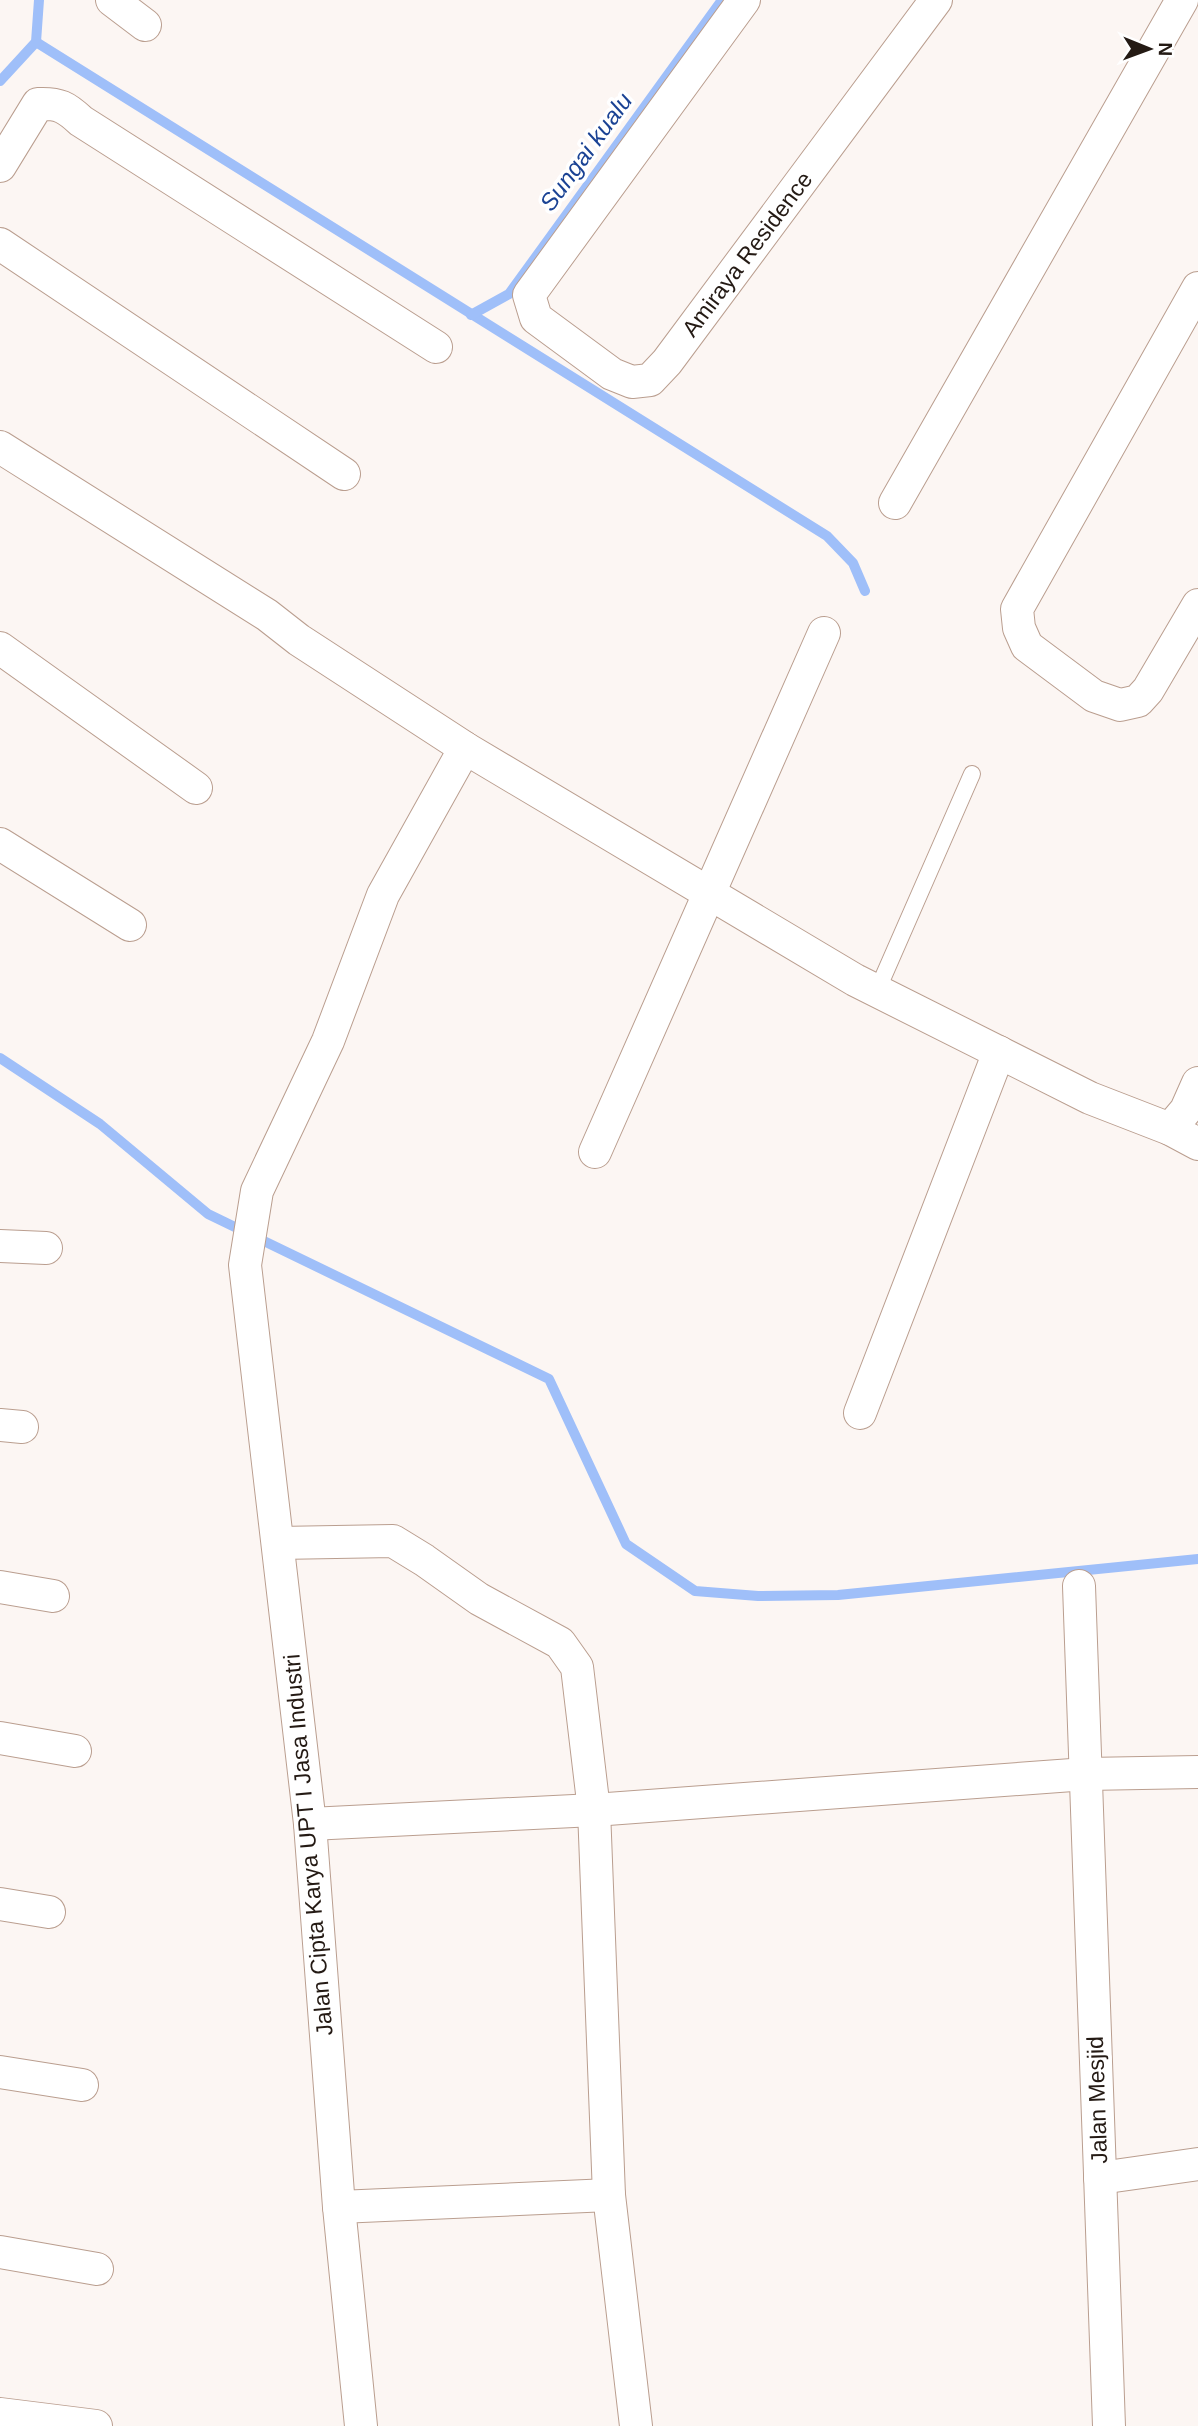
<svg xmlns="http://www.w3.org/2000/svg" width="1198" height="2426" font-family="Helvetica,sans-serif">
<style>
.lines{fill:none;stroke-linecap:round;stroke-linejoin:round}
.stream{stroke:#9fbff9;stroke-width:10}
.service-casing{stroke:#ba9e8f;stroke-width:18}
.minor-casing{stroke:#ba9e8f;stroke-width:34}
.service{stroke:#fff;stroke-width:16}
.minor{stroke:#fff;stroke-width:32}
.labels{text-anchor:middle;stroke-width:7;stroke-linejoin:round;paint-order:stroke}
.street-label{font-size:23px;fill:#241a14;stroke:#fff}
.water-label{font-size:24px;font-style:italic;fill:#1a4294;stroke:#fff}
</style>
<rect width="100%" height="100%" fill="#fcf6f3"/>
<g class="lines">
<g class="stream">
<polyline points="36,42 827,536 853,563 865,591"/>
<polyline points="0,81 36,42 39,0"/>
<polyline points="471,315 509,294 722,0"/>
<polyline points="0,1058 100,1124 208,1214 549,1379 626,1544 695,1591 758,1596 838,1595 1198,1559"/>
</g>
<g class="service-casing">
<polyline id="service" points="877,991 972,774"/>
</g>
<g class="minor-casing">
<g id="minor">
<polyline points="112,0 145,25"/>
<polyline points="744,0 529,295 536,318 612,374 632,382 650,380 667,362 936,0"/>
<path d="M0,166L38,104C59,103 66,107 81,121L436,347"/>
<polyline points="0,244 344,474"/>
<polyline points="1198,288 1017,609 1019,628 1027,646 1094,696 1120,705 1138,701 1148,690 1198,605"/>
<polyline points="0,447 267,615 299,640 465,748 855,980 1090,1098 1170,1129 1186,1110 1198,1083"/>
<polyline points="895,503 1182,0"/>
<polyline points="0,648 196,788"/>
<polyline points="0,844 130,925"/>
<polyline points="1170,1129 1198,1144"/>
<polyline points="595,1152 824,633"/>
<polyline points="0,1246 46,1248"/>
<polyline points="860,1413 999,1052"/>
<polyline points="0,1425 22,1427"/>
<polyline points="278,1543 393,1541 424,1560 479,1599 560,1643 577,1667 594,1810 609,2195 636,2426"/>
<polyline points="1079,1586 1109,2426"/>
<polyline points="0,1587 53,1596"/>
<polyline points="0,1738 75,1751"/>
<polyline points="310,1824 594,1810 1086,1774 1198,1772"/>
<polyline points="0,1904 49,1912"/>
<polyline points="0,2072 82,2085"/>
<polyline points="1100,2178 1198,2164"/>
<polyline points="339,2207 609,2195"/>
<polyline points="0,2252 97,2269"/>
<polyline points="0,2414 96,2426"/>
<polyline points="361,2426 339,2207 310,1824 245,1265 257,1191 328,1041 383,895 465,748"/>
</g>
</g>
<use href="#service" class="service"/>
<use href="#minor" class="minor"/>
</g>
<g class="labels">
<g class="street-label">
<text transform="translate(747 254) rotate(-53)" y="8">Amiraya Residence</text>
<text transform="translate(308 1845) rotate(-95)" y="8">Jalan Cipta Karya UPT I Jasa Industri</text>
<text transform="translate(1097 2100) rotate(-92)" y="8">Jalan Mesjid</text>
</g>
<g class="water-label">
<text transform="translate(586 152) rotate(-54)" y="8">Sungai kualu</text>
</g>
</g>
<g transform="translate(1149 49) rotate(91)" stroke="#ffffff" stroke-width="5" paint-order="stroke">
<path d="M0-5L12 26L0 18L-12 26Z" fill="#241a14"/>
<text y="-10" font-size="19" font-weight="bold" text-anchor="middle" fill="#241a14">N</text>
</g>
</svg>
